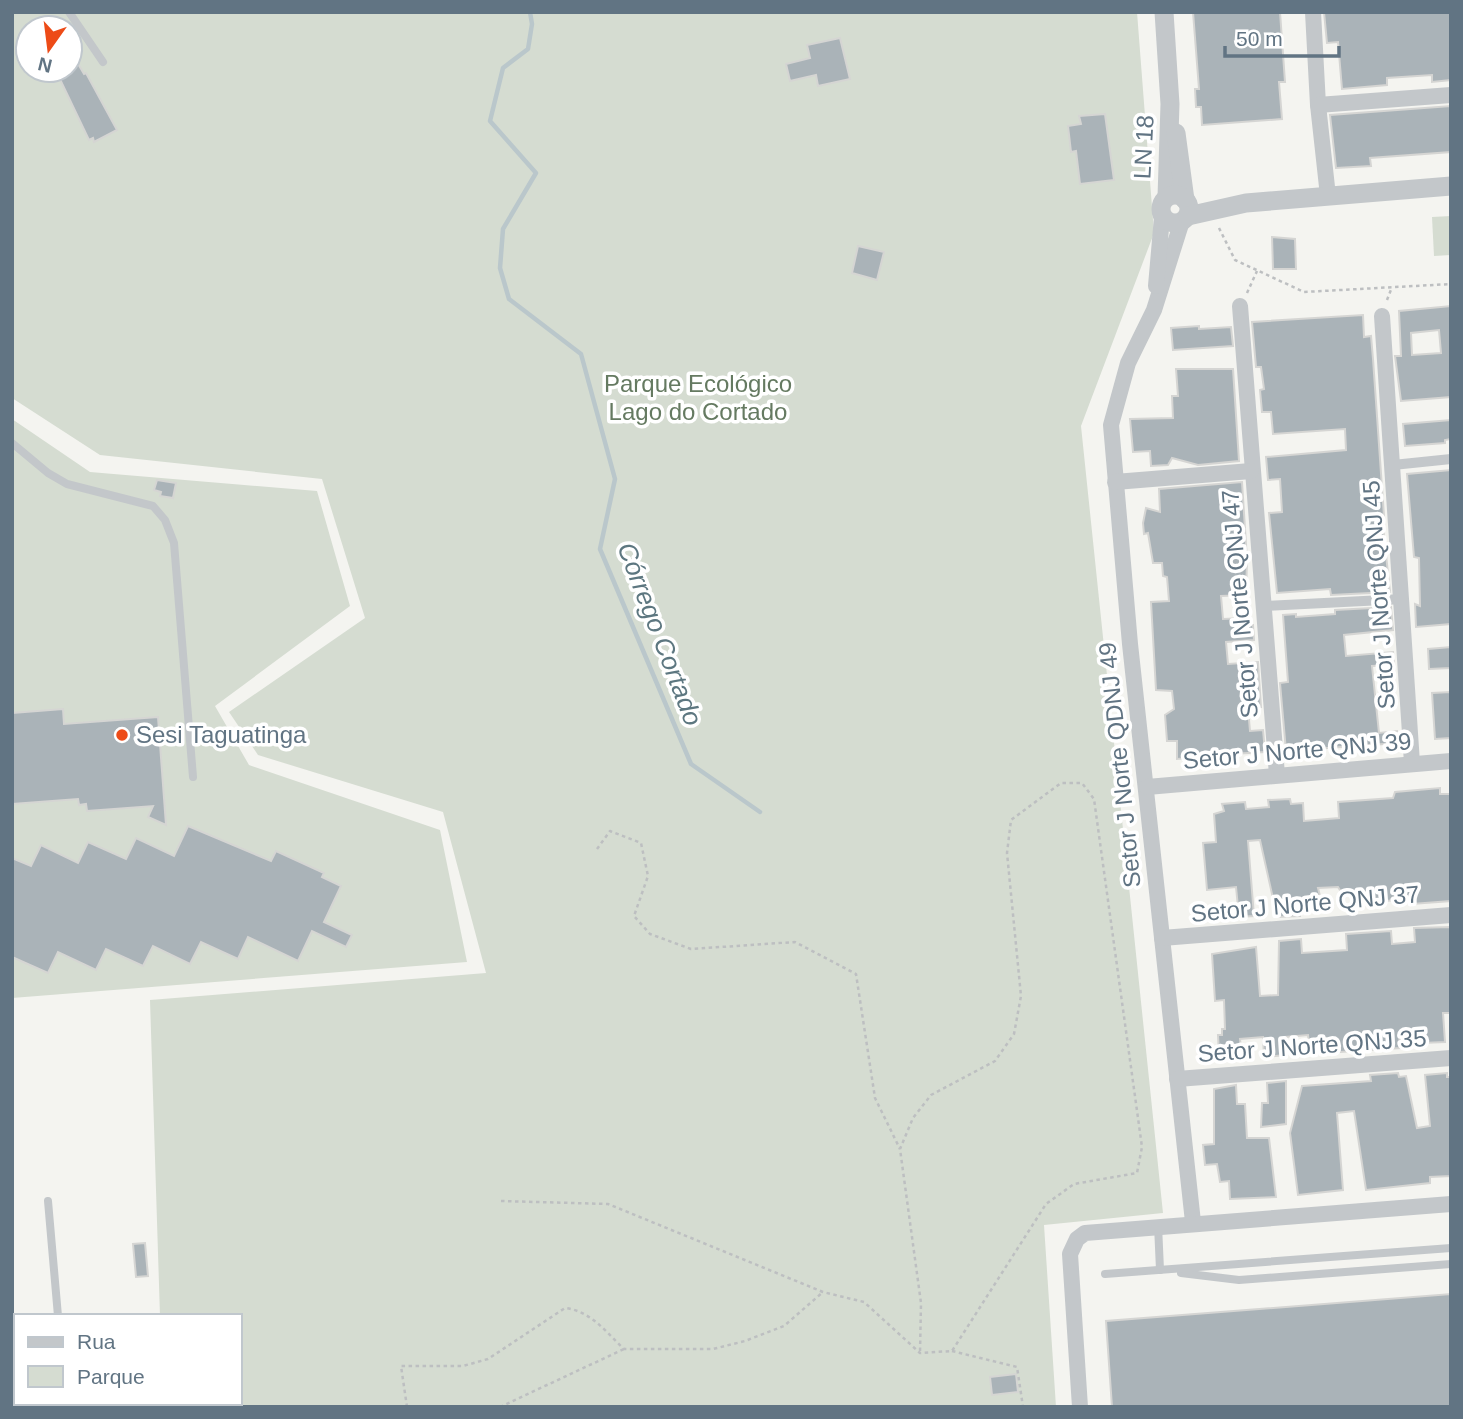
<svg xmlns="http://www.w3.org/2000/svg" width="1463" height="1419" font-family="Arial,sans-serif">
<style>
.green{fill:#d5dcd1;fill-rule:evenodd}
.lines{fill:none;stroke-linecap:round;stroke-linejoin:round}
.stream{stroke:#bac7cb;stroke-width:4.5}
.building{fill:#aab3b8;stroke:#d5d5d3;stroke-width:2;fill-rule:evenodd}
.path{stroke:#bdbfc1;stroke-width:2.5;stroke-dasharray:3.5 3.5;stroke-linecap:butt}
.service{stroke:#c3c7ca;stroke-width:8}
.pedestrian{stroke:#c3c7ca;stroke-width:10}
.minor{stroke:#c3c7ca;stroke-width:16}
.tertiary{stroke:#c3c7ca;stroke-width:19}
.poi-dot{fill:#ed4b17;stroke:#fff;stroke-width:2.5}
.labels{text-anchor:middle;stroke-width:7;stroke-linejoin:round;paint-order:stroke}
.street-label{font-size:24px;fill:#617483;stroke:#fff}
.park-label{font-size:24px;fill:#657a61;stroke:#fff}
.poi-label{font-size:24px;fill:#617483;stroke:#fff;text-anchor:start}
.water-label{font-size:26px;font-style:italic;fill:#5d7780;stroke:#fff}
</style>
<rect width="100%" height="100%" fill="#f4f4f0"/>
<g class="green">
<path d="M12,12H1137L1154,233L1081,426L1163,1213L1044,1225L1056,1407H163V1403H240V1316H160L150,1000L486,973L443,812L258,755L229,712L365,618L322,479L100,455L12,398ZM28,28H70V70H28Z"/>
<polygon points="1451,216 1451,255 1434,256 1432,217"/>
<polygon points="12,419 90,472 317,491 350,606 215,706 249,765 440,830 467,962 12,998"/>
</g>
<g class="lines">
<polyline class="stream" points="530,12 532,24 528,49 503,68 490,121 536,173 503,229 500,268 509,299 581,354 615,479 600,549 691,764 760,812"/>
</g>
<g class="building">
<polygon points="1193,12 1280,12 1285,82 1279,82 1282,119 1202,125 1201,107 1196,107 1195,89 1199,89"/>
<polygon points="1324,12 1451,12 1451,80 1432,82 1432,75 1387,78 1387,85 1342,89 1338,42 1327,43"/>
<polygon points="840,38 850,79 818,86 816,75 790,81 786,64 810,58 807,45"/>
<polygon points="77,62 84,74 86,73 117,130 94,142 93,138 89,140 57,73 70,70 70,66"/>
<polygon points="1451,106 1451,152 1370,158 1371,166 1336,168 1330,115"/>
<polygon points="1105,114 1114,180 1080,184 1076,151 1071,152 1068,126 1081,124 1079,116"/>
<polygon points="1272,237 1295,239 1296,269 1273,269"/>
<polygon points="858,246 884,252 877,280 852,273"/>
<path d="M1451,306V397L1401,401L1395,356H1401L1399,311ZM1439,330L1441,353L1412,355L1411,333Z"/>
<polygon points="1363,315 1364,337 1371,336 1373,359 1384,516 1382,517 1390,592 1331,595 1330,589 1277,593 1269,513 1282,512 1280,479 1268,480 1266,457 1346,450 1345,429 1273,434 1271,412 1262,412 1260,390 1264,389 1261,367 1256,367 1252,322"/>
<polygon points="1199,326 1199,329 1231,327 1233,346 1173,350 1171,328"/>
<polygon points="1176,369 1233,369 1239,461 1198,465 1172,458 1168,465 1151,466 1150,451 1133,452 1130,419 1173,418 1172,396 1178,396"/>
<polygon points="1451,420 1451,439 1445,440 1445,443 1405,446 1403,424"/>
<polygon points="1451,470 1451,624 1416,627 1415,604 1420,606 1419,558 1414,557 1407,474"/>
<polygon points="157,480 176,483 173,498 160,496 161,492 154,490"/>
<polygon points="1242,482 1247,560 1246,595 1221,596 1223,619 1243,618 1244,626 1253,625 1254,640 1226,642 1228,664 1258,662 1261,707 1248,708 1250,731 1263,730 1265,752 1232,754 1232,765 1213,767 1212,756 1177,759 1177,741 1167,741 1165,715 1174,709 1172,691 1156,690 1151,602 1169,601 1167,577 1163,576 1162,563 1153,563 1148,533 1144,534 1143,523 1146,508 1160,512 1159,489"/>
<polygon points="1391,607 1393,630 1344,635 1346,656 1393,652 1394,665 1372,666 1379,733 1397,731 1398,743 1286,751 1280,683 1288,682 1283,615 1296,614 1296,617 1335,614 1335,610"/>
<polygon points="1451,647 1451,668 1429,669 1428,649"/>
<polygon points="1451,692 1451,738 1435,739 1432,693"/>
<polygon points="63,709 64,724 158,717 166,825 148,817 153,806 87,811 86,804 79,805 78,799 12,804 12,713"/>
<polygon points="1440,788 1440,794 1451,794 1451,901 1412,904 1412,899 1356,903 1356,893 1343,895 1338,887 1318,888 1320,896 1312,894 1312,906 1299,907 1300,916 1277,917 1276,903 1274,903 1260,840 1248,841 1254,916 1239,917 1236,887 1207,890 1203,843 1216,842 1214,814 1224,811 1222,804 1245,802 1246,809 1269,807 1268,800 1290,799 1291,804 1303,803 1304,821 1339,818 1338,802 1393,798 1395,792"/>
<polygon points="188,826 271,861 276,851 324,873 322,877 341,886 324,922 352,935 346,947 312,931 298,961 248,937 238,959 201,942 190,964 153,946 143,966 106,949 96,970 58,952 48,973 12,957 12,858 31,866 41,845 78,863 88,842 126,859 136,838 174,856"/>
<polygon points="1451,927 1451,1013 1443,1013 1445,1042 1422,1043 1421,1032 1399,1033 1400,1048 1310,1054 1308,1035 1285,1037 1286,1055 1264,1057 1263,1037 1240,1039 1242,1056 1219,1055 1218,1035 1222,1035 1222,1029 1225,1029 1224,1000 1215,1001 1212,954 1256,947 1260,996 1278,995 1279,941 1301,939 1302,953 1347,950 1346,934 1391,931 1392,944 1415,942 1414,928"/>
<polygon points="1398,1073 1399,1077 1406,1076 1417,1128 1430,1126 1425,1075 1447,1073 1447,1077 1451,1077 1451,1176 1430,1177 1430,1183 1366,1190 1354,1111 1337,1113 1343,1190 1298,1195 1290,1133 1302,1086 1371,1081 1370,1075"/>
<polygon points="1286,1081 1286,1124 1261,1127 1262,1103 1268,1103 1267,1083"/>
<polygon points="1236,1085 1237,1104 1245,1104 1247,1138 1269,1138 1276,1197 1230,1199 1229,1181 1220,1182 1217,1164 1205,1165 1203,1145 1214,1144 1214,1089"/>
<polygon points="145,1243 148,1276 136,1277 133,1244"/>
<polygon points="1451,1294 1451,1407 1112,1407 1106,1321"/>
<polygon points="1016,1374 1018,1392 992,1395 990,1377"/>
</g>
<g class="lines">
<g class="path">
<polyline points="1219,228 1235,260 1304,292 1451,284"/>
<polyline points="1247,293 1257,271"/>
<polyline points="1387,300 1392,287"/>
<polyline points="597,849 610,831 641,843 648,876 634,916 650,934 691,949 795,942 856,974 875,1098 900,1149"/>
<polyline points="501,1201 608,1204 823,1292 864,1302 920,1353 952,1351 1046,1204 1074,1184 1137,1173 1142,1147 1094,799 1082,783 1061,783 1011,820 1007,853 1021,996 1014,1034 995,1061 931,1095 913,1118 900,1149 921,1303 920,1353"/>
<polyline points="952,1351 1017,1367 1023,1407"/>
<path d="M407,1407L401,1366H463L488,1359L565,1308C591,1311 606,1332 624,1349H713L745,1341L784,1326L823,1292"/>
<polyline points="500,1407 624,1349"/>
</g>
<g class="service">
<polyline points="69,12 103,62"/>
<polyline points="12,443 48,473 67,484 153,506 165,520 174,543 193,777"/>
<polyline points="48,1201 58,1316"/>
<polyline points="1158,1225 1160,1270"/>
<polyline points="1181,1273 1239,1280 1451,1264"/>
<polyline points="1105,1274 1451,1248"/>
<polyline points="65,1403 66,1407"/>
</g>
<g class="pedestrian">
<polyline points="1393,465 1451,459"/>
<polyline points="1263,606 1403,599"/>
</g>
<g class="minor">
<polyline points="1313,12 1318,105 1328,196"/>
<polyline points="1318,105 1451,95"/>
<polyline points="1182,221 1154,310 1128,363 1111,425 1130,644 1193,1222"/>
<polyline points="1156,286 1162,217"/>
<polyline points="1240,306 1277,775"/>
<polyline points="1382,316 1412,763"/>
<polyline points="1115,482 1251,471"/>
<polyline points="1147,787 1451,761"/>
<polyline points="1162,938 1451,915"/>
<polyline points="1177,1079 1451,1058"/>
<polyline points="1080,1407 1070,1254 1077,1239 1085,1233 1451,1204"/>
</g>
<g class="tertiary">
<polyline points="1164,12 1170,104 1167,197"/>
<polyline points="1176,133 1185,200"/>
<circle cx="1175" cy="209" r="14"/>
<polyline points="1188,216 1246,203 1451,186"/>
</g>
</g>
<circle class="poi-dot" cx="122" cy="735" r="7"/>
<g class="labels">
<g class="street-label">
<text transform="translate(1144 147) rotate(-87)" y="8">LN 18</text>
<text transform="translate(1379 595) rotate(-94)" y="8">Setor J Norte QNJ 45</text>
<text transform="translate(1240 604) rotate(-95)" y="8">Setor J Norte QNJ 47</text>
<text transform="translate(1297 751) rotate(-5)" y="8">Setor J Norte QNJ 39</text>
<text transform="translate(1120 765) rotate(-96)" y="8">Setor J Norte QDNJ 49</text>
<text transform="translate(1305 904) rotate(-5)" y="8">Setor J Norte QNJ 37</text>
<text transform="translate(1312 1046) rotate(-4)" y="8">Setor J Norte QNJ 35</text>
</g>
<g class="park-label">
<text x="698" y="392">Parque Ecológico<tspan x="698" dy="28">Lago do Cortado</tspan></text>
</g>
<g class="poi-label">
<text x="136" y="743">Sesi Taguatinga</text>
</g>
<g class="water-label">
<text transform="translate(660 634) rotate(69)" y="9">Córrego Cortado</text>
</g>
</g>
<rect width="1463" height="1419" fill="none" stroke="#617483" stroke-width="28"/>
<rect x="14" y="1314" width="228" height="91" fill="#ffffff" stroke="#c0c7cd" stroke-width="2"/>
<rect x="28" y="1337" width="35" height="10" fill="#c3c7ca" stroke="#c0c7cd" stroke-width="2"/>
<text x="77" y="1349" font-size="21" fill="#617483">Rua</text>
<rect x="28" y="1366" width="35" height="21" fill="#d5dcd1" stroke="#c0c7cd" stroke-width="2"/>
<text x="77" y="1384" font-size="21" fill="#617483">Parque</text>
<g transform="translate(49 49) rotate(194)"><circle r="33" fill="#ffffff" stroke="#c0c7cd" stroke-width="2"/>
<path d="M0-5L12 26L0 18L-12 26Z" fill="#ed4b17"/>
<text y="-10" font-size="19" font-weight="bold" text-anchor="middle" fill="#617483">N</text>
</g>
<path d="M1225 46v10h114v-10" fill="none" stroke="#617483" stroke-width="3.5"/>
<text x="1236" y="46" font-size="21" fill="#617483" stroke="#ffffff" stroke-width="5" paint-order="stroke">50 m</text>
</svg>
